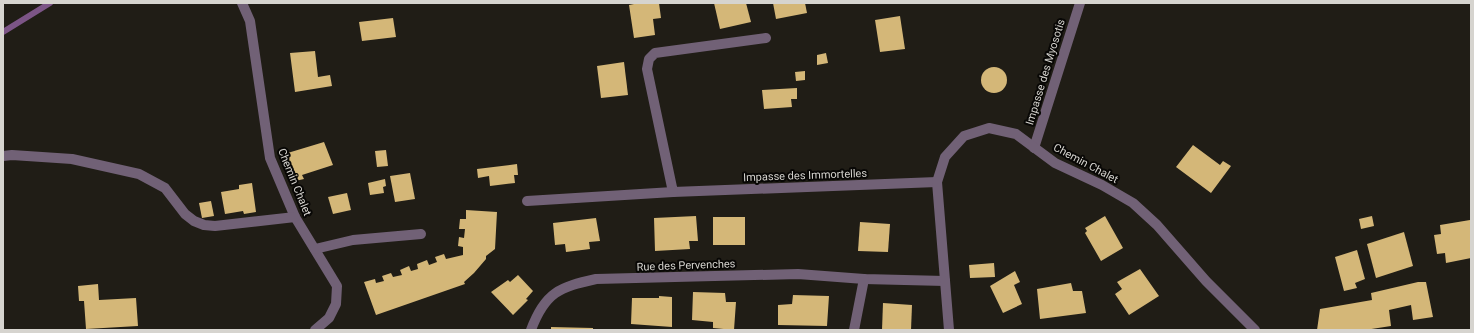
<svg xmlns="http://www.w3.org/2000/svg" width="1474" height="333" font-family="Roboto,sans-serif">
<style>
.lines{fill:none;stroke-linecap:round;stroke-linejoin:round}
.stream{stroke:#7c5586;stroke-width:6}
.building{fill:#d4b778}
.minor{stroke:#716176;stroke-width:10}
.labels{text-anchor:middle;stroke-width:4;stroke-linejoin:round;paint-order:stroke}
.street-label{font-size:11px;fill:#d6d4cf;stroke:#080705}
</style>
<rect width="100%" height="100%" fill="#201d16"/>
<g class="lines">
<polyline class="stream" points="3,32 50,3"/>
</g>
<g class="building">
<polygon points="639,3 659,3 661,18 653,19 655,35 634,38 629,5"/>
<polygon points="714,3 746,3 751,22 720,29"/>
<polygon points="773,3 805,3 807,13 776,19"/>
<polygon points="900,16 905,49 880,52 875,20"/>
<polygon points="393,18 396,37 362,41 359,22"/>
<polygon points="315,51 318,77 330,75 332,86 295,92 290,53"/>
<polygon points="826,53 828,63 817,65 817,55"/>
<polygon points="624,62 628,95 601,98 597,66"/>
<circle cx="994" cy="80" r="13"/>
<polygon points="805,71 805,80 796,81 795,72"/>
<polygon points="797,88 797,99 791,99 792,107 764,109 762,90"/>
<polygon points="324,142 333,165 302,175 304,179 291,182 281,155"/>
<polygon points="1193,145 1220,165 1223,161 1231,166 1211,193 1176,167"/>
<polygon points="386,150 388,166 377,167 375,151"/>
<polygon points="517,164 518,175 514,175 515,183 490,186 489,176 478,178 477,169"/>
<polygon points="410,173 415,199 395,202 390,176"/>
<polygon points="385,179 386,186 383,187 384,193 370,195 368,183"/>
<polygon points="252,183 256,212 244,214 243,211 225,214 221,192 239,189 239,185"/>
<polygon points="347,193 351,210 333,214 328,197"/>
<polygon points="211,201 214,216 202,218 199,203"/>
<polygon points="466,210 497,212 495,249 486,256 486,259 474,273 464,282 465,284 376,315 364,282 375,279 376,283 384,281 382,276 391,273 393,277 402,275 400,270 409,266 411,271 418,269 417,264 427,260 429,265 437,262 435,257 444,254 446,259 463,255 463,247 458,246 459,237 464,238 465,229 459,229 460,219 466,219"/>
<polygon points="696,216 698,241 689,241 690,249 655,251 654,218"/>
<polygon points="1105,216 1123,248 1101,261 1085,233 1087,231 1085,228"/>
<polygon points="1372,216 1374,226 1361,229 1359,219"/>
<rect x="713" y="217" width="32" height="28"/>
<polygon points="596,218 600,241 589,242 590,249 566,252 565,244 555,245 553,223"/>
<polygon points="1470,220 1471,258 1446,263 1445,253 1437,254 1434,235 1441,234 1440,225"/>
<polygon points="860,222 890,224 888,252 858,251"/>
<polygon points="1404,232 1413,266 1376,278 1367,244"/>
<polygon points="1357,250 1365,279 1355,283 1357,288 1344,291 1335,257"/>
<polygon points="994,263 995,277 970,278 969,265"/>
<polygon points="1140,269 1159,296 1129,315 1115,294 1122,289 1117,282"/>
<polygon points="1015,271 1020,282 1014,285 1022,304 1003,313 990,286"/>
<polygon points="518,275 533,291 526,299 528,300 513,315 491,292 508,280 510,282"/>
<polygon points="1418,282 1426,282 1433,317 1413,320 1411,305 1389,310 1391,326 1365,330 1317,330 1320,309 1372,300 1371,293"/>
<polygon points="1071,283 1073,291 1082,291 1086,313 1040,319 1037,289"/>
<polygon points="98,284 99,300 136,298 138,326 86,329 84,301 79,301 78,286"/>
<polygon points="693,292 725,293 726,302 736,302 734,330 713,328 713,322 692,320"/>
<polygon points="793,295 829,296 827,326 778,325 778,305 792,304"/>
<polygon points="659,296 672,297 672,327 631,324 632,298 659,298"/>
<polygon points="883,303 912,305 911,330 882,330"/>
<polygon points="551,327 593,328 593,330 551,330"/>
</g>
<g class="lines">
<g class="minor">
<polyline points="242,3 250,21 270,158 295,217 337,286 336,304 329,318 315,330"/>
<polyline points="766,38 655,53 649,59 647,69 673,192 937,182"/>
<polyline points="1034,148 1080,3"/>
<polyline points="3,156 12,155 72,159 139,174 165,188 185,214 194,221 204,225 215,226 295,217"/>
<polyline points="527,201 673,192"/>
<polyline points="315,249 353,240 421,234"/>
<path d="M531,330C545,292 560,287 596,279L798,274L864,279L945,281"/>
<polyline points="854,330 864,279"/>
<polyline points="949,330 937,182 945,157 964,136 989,128 1016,134 1055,163 1102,185 1133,203 1157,225 1206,281 1255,330"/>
</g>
</g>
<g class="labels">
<g class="street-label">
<text transform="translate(1045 72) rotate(-73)" y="4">Impasse des Myosotis</text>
<text transform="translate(1086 163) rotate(28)" y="4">Chemin Chalet</text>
<text transform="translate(805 175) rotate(-2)" y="4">Impasse des Immortelles</text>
<text transform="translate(295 182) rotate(68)" y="4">Chemin Chalet</text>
<text transform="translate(686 265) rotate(-2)" y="4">Rue des Pervenches</text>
</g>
</g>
<rect width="1474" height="333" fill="none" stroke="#d6d4cf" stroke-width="8"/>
</svg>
